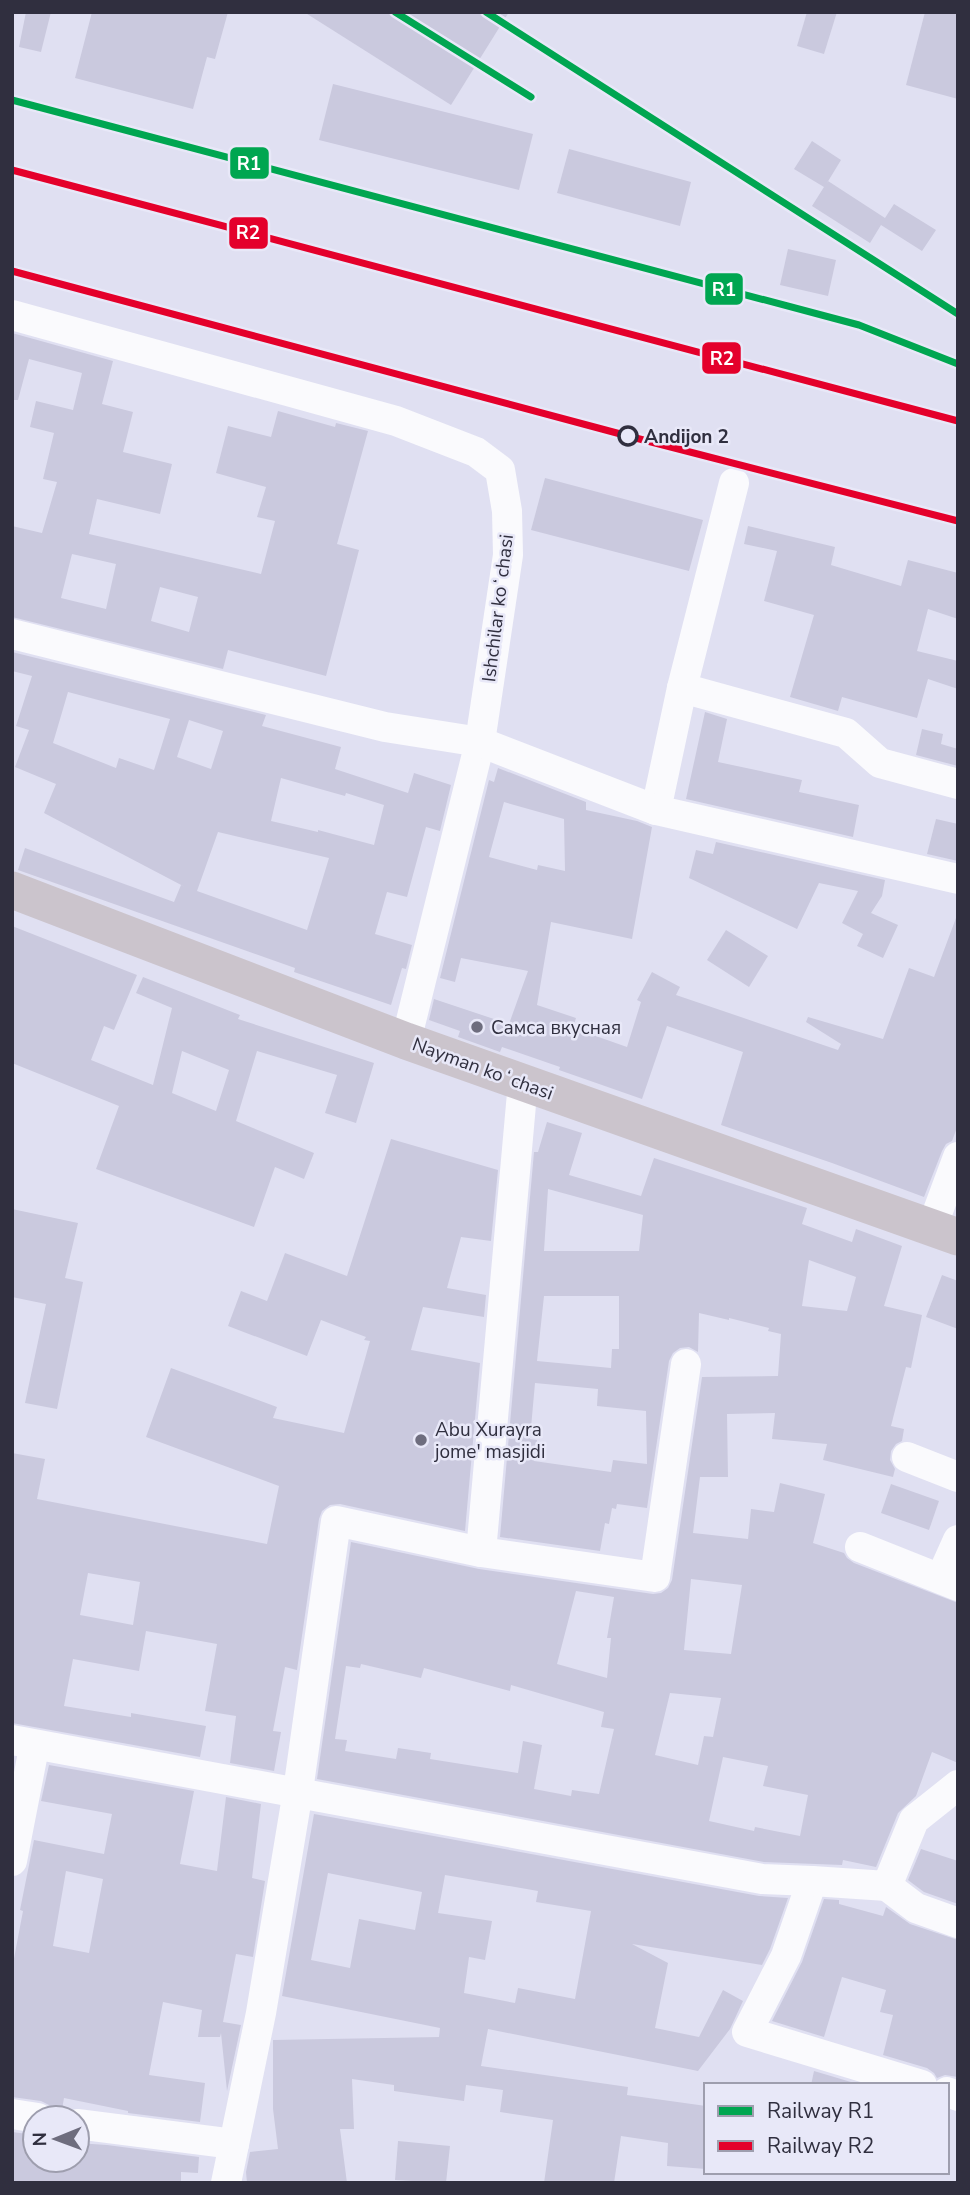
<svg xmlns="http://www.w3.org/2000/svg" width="970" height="2195" font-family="'Nunito Sans',sans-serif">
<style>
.building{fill:#cac9de;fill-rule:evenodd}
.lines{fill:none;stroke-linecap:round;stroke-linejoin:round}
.minor{stroke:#fafafd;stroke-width:30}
.major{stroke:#cbc4cc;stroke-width:37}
.rail-1-casing{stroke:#e8e8f8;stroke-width:12}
.rail-2-casing{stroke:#e8e8f8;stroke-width:12}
.rail-1{stroke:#00a651;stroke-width:7}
.rail-2{stroke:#e4002b;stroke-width:7}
.stop-dot{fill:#e8e8f8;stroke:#302f3f;stroke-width:3.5}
.poi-dot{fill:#6e6d7e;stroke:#e8e8f8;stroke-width:2.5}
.labels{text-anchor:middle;stroke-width:5;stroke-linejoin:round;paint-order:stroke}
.stop-label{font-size:19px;font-weight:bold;fill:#302f3f;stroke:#e8e8f8;text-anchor:start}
.street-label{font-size:19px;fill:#302f3f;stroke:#e8e8f8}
.poi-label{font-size:19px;fill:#302f3f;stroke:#e8e8f8;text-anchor:start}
.line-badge{stroke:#e8e8f8;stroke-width:2.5}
.badge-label{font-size:19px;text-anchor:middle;font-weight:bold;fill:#fff}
</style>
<rect width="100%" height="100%" fill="#e0e0f2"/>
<g class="building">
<polygon points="26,12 51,12 41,52 19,47"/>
<polygon points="92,12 228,12 215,59 207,57 193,109 75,78"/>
<polygon points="304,12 509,12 451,105"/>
<polygon points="807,12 837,12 824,54 797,46"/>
<polygon points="925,12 958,12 958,99 906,85"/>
<polygon points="333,84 533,134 519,190 319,140"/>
<polygon points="812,141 841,160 827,183 828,181 885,218 894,204 936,230 922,251 881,225 870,243 812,206 824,187 794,169"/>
<polygon points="569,149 691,182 680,226 557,193"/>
<polygon points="788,249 836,260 828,296 780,285"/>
<path d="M12,333L113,361L102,404L133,412L123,452L172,464L160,514L97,499L89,534L261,574L275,521L257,517L266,487L216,473L228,426L271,437L278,411L335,427L336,423L368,431L337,544L359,550L326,676L228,650L223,669L12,617V526L42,533L57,482L43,479L54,433L30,427L36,401L73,410L82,373L29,359L18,400H12ZM72,554L116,564L106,609L61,598ZM160,587L198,597L189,632L151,621Z"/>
<polygon points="545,478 703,520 689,571 531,530"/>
<polygon points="748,526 835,547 831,565 901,586 908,560 958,573 958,619 928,609 917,651 958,661 958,689 928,679 917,718 842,697 838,711 790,697 814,615 764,601 777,551 744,544"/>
<path d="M12,652L266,715L262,726L341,747L335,769L408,793L414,773L451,785L440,831L426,827L407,897L387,892L375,934L412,945L406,969L402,968L391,1005L294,972L295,968L18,870L25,848L174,902L181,885L185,887L44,813L56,784L15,767L29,730L16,726L32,676L12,671ZM68,692L170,719L154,770L119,758L116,768L53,743ZM189,720L223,731L211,769L177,757ZM281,778L345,796L346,793L384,805L374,845L318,830V832L271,821ZM218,832L329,858L307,930L197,891Z"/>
<polygon points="705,712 727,719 718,762 802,780 799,792 859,805 853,837 686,799"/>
<polygon points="922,729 943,734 941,744 958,749 958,766 916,755"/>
<path d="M498,768L586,802V810L637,821L652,827L632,939L551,922L537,1005L576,1018L573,1028L627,1047L641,1002L637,1000L652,972L680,987L676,995L838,1050L841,1044L806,1022L808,1017L883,1039L909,968L934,977L956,918L958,919V1125L952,1141L946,1144L942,1151L924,1197L832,1163L721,1125L743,1052L667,1026L642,1099L559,1070L560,1067L502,1047L500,1052L458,1037L460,1031L429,1020L434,999L509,1024L528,971L461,958L455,982L440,978L489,780L494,782ZM504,802L564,819L565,871L538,865L537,870L489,857Z"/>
<polygon points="936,819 958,824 958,861 927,854"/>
<polygon points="716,842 885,880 882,896 871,913 898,925 883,958 857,946 863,934 842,923 858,891 819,883 797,929 689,878 696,850 713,854"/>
<path d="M12,926L137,975L114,1030L104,1026L91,1060L153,1085L172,1008L136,993L143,977L240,1015L238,1019L374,1063L356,1123L325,1113L337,1075L257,1051L236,1121L314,1153L304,1179L275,1167L254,1227L96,1169L119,1106L12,1063ZM182,1051L229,1070L216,1111L172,1093Z"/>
<polygon points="726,930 768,956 749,987 707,960"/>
<path d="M547,1122L582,1133L569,1175L641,1196L654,1158L807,1208L802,1224L852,1242L856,1229L902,1246L884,1306L922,1315L911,1368L906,1367L891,1426L904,1429L902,1441L896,1444L891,1451L890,1460L895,1469L893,1477L823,1460L827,1444L772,1439L775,1413L727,1414L728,1477H700L693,1533L748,1539L751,1509L774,1512L780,1483L825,1494L813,1543L844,1553L847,1558L854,1563L958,1603V1763L932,1752L916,1796L898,1813L876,1867L843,1860L842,1865L764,1862L317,1779L351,1542L479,1569L653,1594L661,1593L668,1588L672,1580L702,1377L778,1376L781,1334L768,1331L769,1328L729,1318V1320L699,1313L698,1352L689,1347L680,1348L673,1353L669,1361L647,1508L617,1504L616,1509L612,1508L609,1524L605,1523L600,1551L500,1537L534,1152H538ZM548,1189L643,1215L639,1251H544ZM809,1260L856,1277L847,1311L802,1306ZM544,1296H619V1349H612L611,1368L537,1361ZM535,1383L598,1389L597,1406L646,1411L647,1464L613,1460L611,1472L534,1461L537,1440L530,1439ZM691,1579L742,1585L731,1654L684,1650ZM576,1591L614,1597L607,1638H611L607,1678L557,1664ZM361,1664L421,1678L424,1668L510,1691L511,1685L604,1712L601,1727L614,1729L599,1794L572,1790L571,1796L534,1789L542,1745L523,1741L518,1773L430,1759L431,1753L398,1748L396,1759L345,1751L347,1740L335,1739L346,1666L360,1668ZM670,1693L721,1698L713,1737L704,1736L698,1765L655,1755ZM723,1757L768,1766L763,1786L808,1795L800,1836L755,1827L754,1831L709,1821Z"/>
<path d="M391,1139L498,1170L491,1241L461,1237L447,1288L486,1295L484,1317L423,1307L411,1350L480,1363L465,1531L340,1504L330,1505L322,1511L319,1519L297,1670L285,1667L273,1731L281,1732L274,1771L230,1763L236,1716L205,1711L217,1644L146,1631L139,1671L73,1659L64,1706L131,1717V1713L206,1726L200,1757L12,1723V1453L45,1459L37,1499L267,1544L279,1486L146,1437L171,1368L277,1407L273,1418L344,1433L370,1341L364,1340L366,1337L321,1320L307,1356L228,1326L241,1291L267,1301L285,1253L347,1276ZM88,1573L140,1582L133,1625L80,1615Z"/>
<polygon points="12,1209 78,1223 65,1278 83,1282 57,1409 25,1403 46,1304 12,1297"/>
<polygon points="942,1275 958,1281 958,1329 926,1317"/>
<polygon points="891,1484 939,1501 929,1530 881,1513"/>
<path d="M49,1765L194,1791L180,1864L217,1871L226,1797L261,1804L252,1878L265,1881L253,1957L236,1954L223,2022L241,2025L227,2091L221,2033L220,2037H198L202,2010L163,2002L149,2075L205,2083L200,2122L128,2113V2111L64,2098L61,2115L55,2113L49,2105L41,2101L12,2097V1969L23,1911L20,1910L34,1840L104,1854L112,1814L41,1801ZM66,1871L103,1879L89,1953L53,1946Z"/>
<path d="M314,1814L759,1896L788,1898L770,1949L762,1965L632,1944L668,1963L655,2028L699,2037L723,1990L743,2001L730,2029L698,2071L488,2029L481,2066L628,2087L627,2095L706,2106V2169L667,2166L668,2143L621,2136L614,2183H544L553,2120L500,2112L503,2090L466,2085L464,2101L394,2091V2085L352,2079L354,2129H340L347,2183H247L246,2172L250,2152L278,2149L273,2109V2040L439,2037L440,2028L282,1996ZM328,1873L422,1892L415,1930L359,1919L350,1968L311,1960ZM445,1875L538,1891L536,1902L591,1911L575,1999L518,1988L515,2003L464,1993L469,1957L485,1960L492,1921L438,1913Z"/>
<polygon points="921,1849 958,1861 958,1904 924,1892 908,1880"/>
<polygon points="824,1899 839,1900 839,1904 883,1916 886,1907 910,1924 958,1940 958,2077 945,2075 937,2078 934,2073 927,2068 883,2055 893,2015 880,2012 886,1990 842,1977 824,2037 772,2021 802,1962"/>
<polygon points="814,2071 861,2085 811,2085"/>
<polygon points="12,2132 35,2135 35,2160 77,2160 77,2143 107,2145 199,2157 198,2173 181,2172 181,2183 12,2183"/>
<polygon points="398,2141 450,2146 446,2183 395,2180"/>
</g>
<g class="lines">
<g class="minor">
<polyline points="12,315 396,421 476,452 500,470 507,511 508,555 480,742 406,1041"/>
<polyline points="734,483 682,688 656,810 958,879"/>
<polyline points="12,634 385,727 480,742 656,810"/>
<polyline points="682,688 846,733 880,763 958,784"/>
<polyline points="932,1227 958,1157"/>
<polyline points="907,1457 958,1477"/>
<polyline points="860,1547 958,1586"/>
<polyline points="481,1552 523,1082"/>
<polyline points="941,1578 958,1540"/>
<polyline points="12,1740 762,1879 812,1881 786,1956 747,2032 922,2085"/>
<polyline points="12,1861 33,1753"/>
<polyline points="812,1881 887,1886 914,1820 958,1785"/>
<polyline points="887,1886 916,1908 958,1923"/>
<polyline points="947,2092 958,2096"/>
<polyline points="12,2114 38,2118"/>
<polyline points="77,2124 234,2144"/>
<polyline points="226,2183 261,2013 298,1791 336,1521 481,1552 655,1577 686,1364"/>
</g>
<polyline class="major" points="12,890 406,1041 958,1237"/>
<g class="rail-1-casing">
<g id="rail-1">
<polyline points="395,12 531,97"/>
<polyline points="486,12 958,314"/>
<polyline points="12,100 859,325 958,364"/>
</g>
</g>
<g class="rail-2-casing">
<g id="rail-2">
<polyline points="12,170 958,421"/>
<polyline points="12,271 628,436 958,521"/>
</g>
</g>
<use href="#rail-1" class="rail-1"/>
<use href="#rail-2" class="rail-2"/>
</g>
<circle class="stop-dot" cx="628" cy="436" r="9"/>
<g class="poi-dot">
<circle cx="477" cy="1027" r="7"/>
<circle cx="421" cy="1440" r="7"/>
</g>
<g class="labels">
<g class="stop-label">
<text x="644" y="443">Andijon 2</text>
</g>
<g class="street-label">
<text transform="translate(497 608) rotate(-83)" y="7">Ishchilar koʻchasi</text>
<text transform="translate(483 1068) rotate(20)" y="7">Nayman koʻchasi</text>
</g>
<g class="poi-label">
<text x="491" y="1034">Самса вкусная</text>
<text x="435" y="1436">Abu Xurayra<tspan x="435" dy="22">jome' masjidi</tspan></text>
</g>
</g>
<g class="line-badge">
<rect x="229" y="146" width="41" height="34" rx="7" fill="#00a651"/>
<rect x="228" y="216" width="41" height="34" rx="7" fill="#e4002b"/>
<rect x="704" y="272" width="40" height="34" rx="7" fill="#00a651"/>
<rect x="701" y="341" width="41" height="34" rx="7" fill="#e4002b"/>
</g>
<g class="badge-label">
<text x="249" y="170">R1</text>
<text x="248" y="239">R2</text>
<text x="724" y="296">R1</text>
<text x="722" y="365">R2</text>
</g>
<rect width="970" height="2195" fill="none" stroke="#302f3f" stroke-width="28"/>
<rect x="704" y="2083" width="245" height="91" fill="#e8e8f8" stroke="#9e9eae" stroke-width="2"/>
<rect x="718" y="2106" width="35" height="10" fill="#00a651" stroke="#9e9eae" stroke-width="2"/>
<text x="767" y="2118" font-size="21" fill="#302f3f">Railway R1</text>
<rect x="718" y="2141" width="35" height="10" fill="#e4002b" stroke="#9e9eae" stroke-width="2"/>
<text x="767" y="2153" font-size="21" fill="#302f3f">Railway R2</text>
<g transform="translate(56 2139) rotate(269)"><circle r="33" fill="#e8e8f8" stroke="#9e9eae" stroke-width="2"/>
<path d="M0-5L12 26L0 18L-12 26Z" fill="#6e6d7e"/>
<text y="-10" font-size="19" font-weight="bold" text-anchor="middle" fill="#302f3f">N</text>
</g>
</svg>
